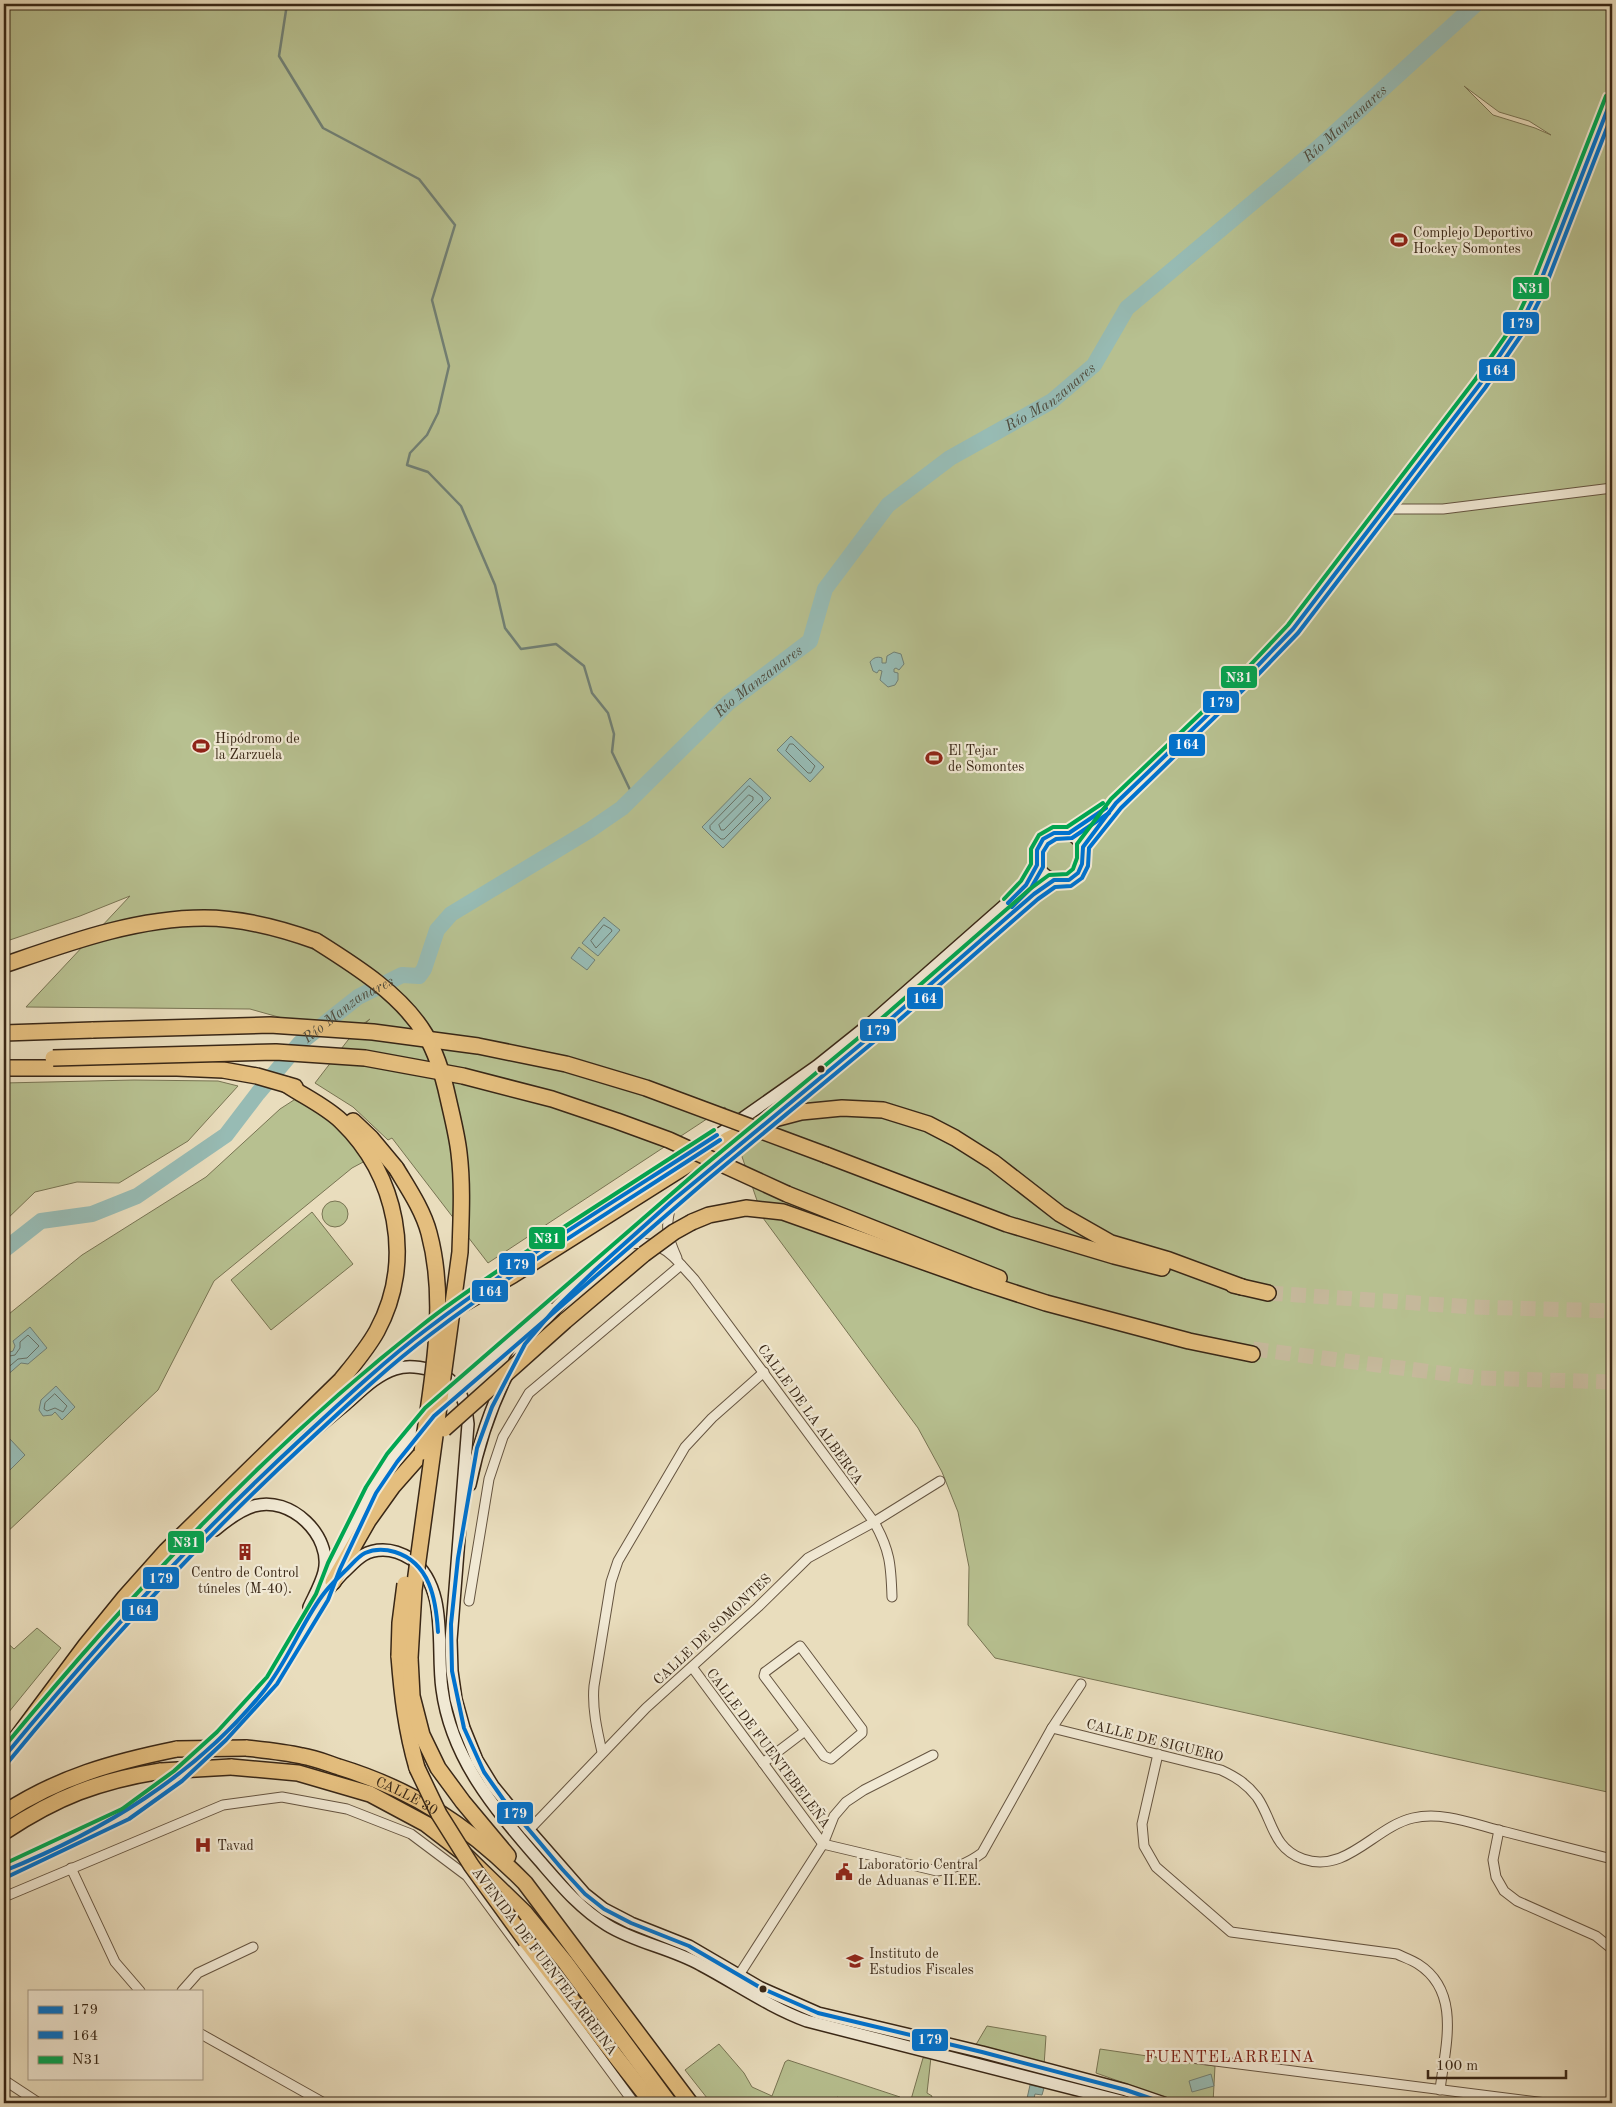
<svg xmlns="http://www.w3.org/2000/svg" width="1616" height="2107" font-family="'Old Standard TT',serif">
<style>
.green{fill:#b7c090;stroke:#787453;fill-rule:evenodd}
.water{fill:#97bbb4;stroke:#718075}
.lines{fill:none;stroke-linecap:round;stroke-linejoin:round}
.shore{stroke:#687165;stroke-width:1}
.stream{stroke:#718075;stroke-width:2.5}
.river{stroke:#97bbb4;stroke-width:16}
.secondary-tunnel{stroke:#c6b99c;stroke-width:11;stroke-dasharray:11 5.5;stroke-linecap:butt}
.highway-tunnel{stroke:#c6b99c;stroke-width:15;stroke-dasharray:15 8;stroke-linecap:butt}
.street-casing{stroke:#655440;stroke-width:11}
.secondary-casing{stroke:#392716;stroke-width:14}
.highway-casing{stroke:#392716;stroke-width:18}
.street{stroke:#f1e9d4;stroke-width:9}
.secondary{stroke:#f1e9d4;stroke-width:11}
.highway{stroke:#e4be7e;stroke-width:15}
.secondary-bridge-casing{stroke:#392716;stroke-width:14;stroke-linecap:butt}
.highway-bridge-casing{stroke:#392716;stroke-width:18;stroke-linecap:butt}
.secondary-bridge{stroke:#f1e9d4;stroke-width:11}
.highway-bridge{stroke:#e4be7e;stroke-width:15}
.bus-1-casing{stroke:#f1e9d4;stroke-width:8}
.bus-2-casing{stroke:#f1e9d4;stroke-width:8}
.bus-3-casing{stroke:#f1e9d4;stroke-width:8}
.bus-1{stroke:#0072ce;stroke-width:4}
.bus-2{stroke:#0072ce;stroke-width:4}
.bus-3{stroke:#00a651;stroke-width:4}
.bus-dot{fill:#392716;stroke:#f1e9d4;stroke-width:2}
.labels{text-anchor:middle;stroke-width:4.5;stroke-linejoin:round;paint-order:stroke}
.poi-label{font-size:14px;fill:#392716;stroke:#f1e9d4;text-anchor:start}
.street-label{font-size:14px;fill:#392716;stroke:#f1e9d4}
.water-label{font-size:15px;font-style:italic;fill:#504c3e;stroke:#f1e9d4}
.quarter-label{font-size:16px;letter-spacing:1px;fill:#7a1f14;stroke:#f1e9d4}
.line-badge{stroke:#f1e9d4;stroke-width:2}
.badge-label{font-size:14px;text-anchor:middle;font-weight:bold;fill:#fff}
</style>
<rect width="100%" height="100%" fill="#e9ddbd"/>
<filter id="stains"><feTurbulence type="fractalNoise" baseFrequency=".004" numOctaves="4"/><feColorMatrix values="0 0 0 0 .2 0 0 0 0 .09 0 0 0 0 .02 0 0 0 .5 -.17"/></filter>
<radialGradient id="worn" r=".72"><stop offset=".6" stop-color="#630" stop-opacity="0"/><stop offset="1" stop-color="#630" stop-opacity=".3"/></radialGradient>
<g class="green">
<path d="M4,4H1612V1793L995,1658L968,1625L969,1567L958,1512L942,1472L918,1428L763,1218L725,1107L488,1263L392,1138L388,1140L353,1107L315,1083L348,1040L370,1019L346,1036L250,1009L26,1007L130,896L80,916L4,942ZM1464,86L1499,112L1529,121L1551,135L1535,128L1493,115Z"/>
<polygon points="134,1080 218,1081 238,1086 188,1141 119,1183 77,1182 35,1192 4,1222 4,1083"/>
<path d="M297,1098C328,1118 344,1132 367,1160L352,1168L214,1281L158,1390L4,1535V1318L82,1255L206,1177L280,1109Z"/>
<circle cx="335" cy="1214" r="13"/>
<polygon points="312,1212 353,1264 271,1330 231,1280"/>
<polygon points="37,1628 61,1648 4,1718 4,1640 14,1649"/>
<polygon points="987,2026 1046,2036 1044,2066 974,2048"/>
<polygon points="719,2044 744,2073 752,2087 772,2096 785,2062 788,2060 900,2097 898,2103 853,2103 837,2097 835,2103 711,2103 685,2070"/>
<polygon points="1100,2049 1215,2066 1213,2103 1174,2103 1158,2095 1096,2073"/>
<polygon points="931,2057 927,2093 932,2096 930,2103 910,2103 923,2058"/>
</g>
<g class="water">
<path d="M894,652L901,654L904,664L899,670L896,668L894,669V672L898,673V680L895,685L888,687L880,680L882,671L879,670L877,673L873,671L870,662C873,658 877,656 882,658V663H886L887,656Z"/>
<polygon points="791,736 824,767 810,782 777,750"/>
<polygon points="750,778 771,798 723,848 702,827"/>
<polygon points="604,917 620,930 598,956 582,943"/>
<polygon points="579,947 595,960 587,970 571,958"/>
<polygon points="30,1327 47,1348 28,1364 21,1363 4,1378 4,1352 7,1353 13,1351 15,1346 13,1341"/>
<polygon points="56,1386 75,1407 62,1420 55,1412 52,1415 43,1416 39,1410 41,1400"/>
<polygon points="10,1439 25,1455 4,1476 4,1445"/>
<polygon points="1211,2074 1214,2086 1192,2092 1189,2081"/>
<polygon points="1030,2085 1044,2088 1042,2095 1035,2094 1033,2103 1026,2103"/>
</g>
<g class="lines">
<g class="shore">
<polygon points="790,744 793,744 815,766 811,773 808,773 786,751"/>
<polygon points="749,786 762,797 763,800 724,839 721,839 710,829 710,826"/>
<polygon points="749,795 753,797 753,800 724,830 721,830 719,825"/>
<polygon points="604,925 611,929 612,931 596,948 591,941"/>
<polyline points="4,1357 15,1355 20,1348 20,1342 28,1335 39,1346 27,1358 18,1359 4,1371"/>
<polygon points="55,1394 67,1406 63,1412 55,1408 47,1411 44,1409 45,1403"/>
</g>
<polyline class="stream" points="287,4 279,56 323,128 419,179 455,225 432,300 449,366 438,413 427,435 410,453 407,465 428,472 461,506 495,585 505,628 521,649 556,644 584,666 592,693 608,713 614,734 612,752 633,796"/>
<path class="river" id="s1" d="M4,1250L41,1221L92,1214L137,1196L226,1135L258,1093L300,1043L358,997L402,975L419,976L424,969L437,930L451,914L590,830L622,808L728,703L810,641L825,589L888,505L950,458L1052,401L1094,365L1127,308L1319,147L1476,4"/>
<g class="secondary-tunnel">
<polyline points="771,1118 878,1030"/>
<polyline points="703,1175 757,1130"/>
</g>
<g class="highway-tunnel">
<polyline points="1268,1293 1474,1307 1612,1311"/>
<polyline points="1253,1349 1479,1378 1612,1382"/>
</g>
<g class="street-casing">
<g id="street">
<polyline points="1383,509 1443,509 1612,488"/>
<path d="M672,1201C665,1227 666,1234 677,1258"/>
<path d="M622,1245C662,1238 669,1252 694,1279L874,1522C890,1550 891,1565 892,1597"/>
<polyline points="469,1601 489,1479 503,1437 529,1393 681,1265"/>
<polygon points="800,1646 862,1729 862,1733 831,1759 824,1756 764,1676 765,1672"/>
<path d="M692,1667L823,1844L937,1871C955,1868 967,1864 982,1853L1052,1728L1081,1684"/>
<path d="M1052,1728L1221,1770C1236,1777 1247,1784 1257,1797C1273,1820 1272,1848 1303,1859C1347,1874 1374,1827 1413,1818C1444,1811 1476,1825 1506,1832C1541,1841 1577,1850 1612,1859"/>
<path d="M602,1752C597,1730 592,1708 594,1686L611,1582L618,1561L685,1447L712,1418L764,1372"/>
<path d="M1158,1754L1142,1824L1144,1846L1156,1867L1231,1932L1397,1954C1403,1957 1412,1960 1418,1964C1462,1992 1445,2047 1440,2090"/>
<polyline points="763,1763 805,1731"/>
<polyline points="529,1830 646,1708 758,1607 808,1558 874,1522 940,1481"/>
<polyline points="1499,1830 1493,1860 1496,1877 1504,1891 1517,1901 1596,1936 1612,1949"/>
<polyline points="71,1868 115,1962 140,1991"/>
<polyline points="4,1897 223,1805 282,1797 347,1809 411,1834 467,1876 634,2103"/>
<polyline points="739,1975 823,1844 834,1816 846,1802 864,1790 933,1755"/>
<polyline points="182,1991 198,1973 253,1947"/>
<polyline points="201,2034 324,2103"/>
<polyline points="1160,2054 1546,2103"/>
<polyline points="4,2080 39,2103"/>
<polyline points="1612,2103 1612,2096"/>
</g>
</g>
<g class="secondary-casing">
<g id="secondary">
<circle cx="1060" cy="856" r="24"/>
<polyline points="1069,833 1105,809"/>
<path d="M1083,847C1102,815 1128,790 1155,765C1201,719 1251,678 1293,629L1480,384L1519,327L1536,293L1590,158L1612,98"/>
<polyline points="878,1030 1034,894 1054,880"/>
<polyline points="602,1210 733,1125 817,1066 872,1022 1006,904 1026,885 1037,865"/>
<path d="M515,1361C540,1319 577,1286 613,1253C643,1227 672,1201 703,1175"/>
<polyline points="364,1380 442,1319"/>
<polyline points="465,1380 548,1308"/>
<path d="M264,1473C291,1450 318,1427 346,1404C360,1392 376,1375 395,1369C410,1364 429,1368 443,1375C461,1385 466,1405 468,1424L451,1640L452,1671L456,1699L464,1728L477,1760L493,1786L529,1830L585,1894L604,1909L631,1923L689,1946L761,1988L818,2013L982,2052L1126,2090L1164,2103"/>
<path d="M470,1485C478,1446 489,1411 507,1375"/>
<path d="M215,1530C227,1520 240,1510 254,1506C290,1495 333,1536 324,1572C321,1584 314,1596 309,1607"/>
<path d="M328,1581C351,1519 387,1464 428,1413"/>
<polyline points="66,1682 153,1585 268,1469"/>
<path d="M4,1871C109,1831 201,1773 270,1683C278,1673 283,1662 289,1652C305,1623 320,1597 343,1573C356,1561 363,1550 383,1550C392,1550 403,1554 411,1559C449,1588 436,1647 442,1689C451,1758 494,1808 538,1859C559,1883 579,1908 607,1925C636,1943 671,1948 701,1965C737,1984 769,2007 807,2021L1129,2103"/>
</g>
</g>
<g class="highway-casing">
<g id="highway">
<path d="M4,965C68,943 135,918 204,918C243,918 280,928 316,941"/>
<polyline points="4,1033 93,1030"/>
<polyline points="4,1068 177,1068 223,1070 257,1076 295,1087"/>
<polyline points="353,1121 371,1138 396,1168"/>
<polyline points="826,1155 1007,1224 1114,1256 1162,1268"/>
<polyline points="787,1194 999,1278"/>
<polyline points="692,1222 709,1215 746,1208 783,1212 975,1280 1046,1303 1189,1341 1252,1354"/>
<polyline points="1233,1285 1268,1293"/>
<polyline points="461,1305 513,1275 727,1140 763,1122 801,1112 842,1108 883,1110 928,1124 955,1138 993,1162 1060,1214 1111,1243 1169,1260 1242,1287"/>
<polyline points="565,1321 644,1254"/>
<polyline points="333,1582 368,1521 393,1486 431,1443"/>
<path d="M399,1656C402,1695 406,1730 417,1768"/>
<polyline points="410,1658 412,1696 422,1735 438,1768 463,1802 508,1856"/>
<path id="s2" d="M246,1748C264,1750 284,1752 302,1756C315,1758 327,1763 339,1767C414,1790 470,1827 525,1883L690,2103"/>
<path d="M4,1755L86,1645L125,1597L166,1551L341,1380C354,1364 367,1349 377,1331C415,1261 397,1175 341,1121C325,1106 305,1097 287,1085"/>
<polyline points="231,1767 298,1773 370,1794 426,1824 461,1851 525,1913 565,1962 669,2103"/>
<path d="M4,1813C59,1777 113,1762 177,1749"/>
<path d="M4,1832C57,1797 98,1781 161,1771"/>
<polyline points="526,1941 652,2103"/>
</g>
</g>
<use href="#street" class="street"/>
<use href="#secondary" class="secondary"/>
<use href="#highway" class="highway"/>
<g class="secondary-bridge-casing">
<polyline id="secondary-bridge" points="446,1396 465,1380"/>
</g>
<g class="highway-bridge-casing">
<g id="highway-bridge">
<path d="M316,941C354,965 401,994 425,1034C437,1054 443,1075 448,1098C452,1116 457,1135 459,1153C463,1186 461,1219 460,1252L414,1590L410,1658"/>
<polyline points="93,1030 270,1025 373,1032 478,1046 566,1064 646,1088 826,1155"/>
<polyline points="53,1058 276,1052 365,1058 463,1076 552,1099 617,1121 669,1140 787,1194"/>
<path d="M396,1168C408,1188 423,1210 429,1233C448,1304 432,1381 422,1452"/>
<polyline points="644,1254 674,1232 692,1222"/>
<polyline points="444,1429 565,1321"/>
<polyline points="399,1656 400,1623 405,1584"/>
<polyline points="177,1749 246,1748"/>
<polyline points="417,1768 439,1814 471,1865 526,1941"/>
<polyline points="161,1771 231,1767"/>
</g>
</g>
<use href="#secondary-bridge" class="secondary-bridge"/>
<use href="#highway-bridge" class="highway-bridge"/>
<g class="bus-1-casing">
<g id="bus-1">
<polyline points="1008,903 1026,885 1037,865 1037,850 1043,839 1054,833 1069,833 1106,808"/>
<path d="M4,1757C96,1645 194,1538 301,1439C342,1401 382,1363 427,1329C519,1259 620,1198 717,1135"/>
<path d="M4,1871C103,1831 195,1776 263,1692C287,1663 300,1626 322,1596C329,1586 337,1579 345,1571C352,1565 357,1557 365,1553C374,1549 385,1549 395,1552C430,1563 436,1599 438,1632"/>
<polyline points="1164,2103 1126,2090 982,2052 818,2013 761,1988 689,1946 631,1923 604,1909 585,1894 562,1869 503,1799 484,1772 464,1728 452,1671 451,1624 458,1558 477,1448 492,1407 525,1344 554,1310 595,1270 672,1201 878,1030 1034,894 1054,880 1069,880 1078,873 1082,864 1083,847 1116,803 1243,681 1293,629 1480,384 1519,327 1536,293 1612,98"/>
</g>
</g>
<g class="bus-2-casing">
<g id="bus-2">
<polyline points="1012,907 1031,888 1043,867 1043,852 1048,844 1056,839 1072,838 1109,813"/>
<path d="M9,1761C101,1649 199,1542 305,1444C346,1406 386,1368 431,1334C523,1264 623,1204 720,1140"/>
<polyline points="7,1877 129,1819 182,1781 226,1740 277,1684 328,1600 340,1569 376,1493 397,1462 434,1416 707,1180 882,1035 1038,899 1055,887 1071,886 1082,878 1088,866 1089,848 1121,808 1247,686 1298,633 1485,388 1524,331 1542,295 1612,115"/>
</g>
</g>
<g class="bus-3-casing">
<g id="bus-3">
<polyline points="1004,899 1021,881 1031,864 1031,849 1039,835 1053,827 1067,827 1103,803"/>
<path d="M4,1747C129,1595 266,1448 421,1326C462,1293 507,1265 550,1236C605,1201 659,1165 714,1130"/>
<polyline points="4,1864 122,1809 174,1771 217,1732 267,1677 316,1594 328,1563 366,1487 387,1454 425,1408 699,1170 874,1025 1030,889 1049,875 1067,874 1073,869 1077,858 1077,844 1111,799 1239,677 1288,625 1475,380 1514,324 1530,290 1606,96"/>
</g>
</g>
<use href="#bus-1" class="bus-1"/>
<use href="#bus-2" class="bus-2"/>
<use href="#bus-3" class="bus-3"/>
</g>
<defs>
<g id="stadium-bare" transform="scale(1.35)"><path d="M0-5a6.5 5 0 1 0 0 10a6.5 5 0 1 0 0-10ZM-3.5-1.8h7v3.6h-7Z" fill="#8f2418" stroke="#f1e9d4" stroke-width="2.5" paint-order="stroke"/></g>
<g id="building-bare" transform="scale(1.35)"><path d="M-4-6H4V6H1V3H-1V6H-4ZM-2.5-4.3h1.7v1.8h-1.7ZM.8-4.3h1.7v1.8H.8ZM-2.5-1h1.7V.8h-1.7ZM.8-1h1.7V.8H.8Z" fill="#8f2418" stroke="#f1e9d4" stroke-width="2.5" paint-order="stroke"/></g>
<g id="hospital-bare" transform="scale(1.35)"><path d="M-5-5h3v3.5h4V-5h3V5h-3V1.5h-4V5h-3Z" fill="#8f2418" stroke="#f1e9d4" stroke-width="2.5" paint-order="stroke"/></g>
<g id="civic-bare" transform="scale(1.35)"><path d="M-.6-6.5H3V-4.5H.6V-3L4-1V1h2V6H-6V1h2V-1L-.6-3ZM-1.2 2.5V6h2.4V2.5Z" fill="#8f2418" stroke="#f1e9d4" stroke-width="2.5" paint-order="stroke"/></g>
<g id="university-bare" transform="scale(1.35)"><path d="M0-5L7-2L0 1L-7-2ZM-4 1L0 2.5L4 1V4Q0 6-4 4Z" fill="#8f2418" stroke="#f1e9d4" stroke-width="2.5" paint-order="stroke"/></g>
</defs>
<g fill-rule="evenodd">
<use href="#stadium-bare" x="1399" y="240"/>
<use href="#stadium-bare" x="201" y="746"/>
<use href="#stadium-bare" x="934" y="758"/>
<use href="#building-bare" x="245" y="1552"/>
<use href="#hospital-bare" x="203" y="1845"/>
<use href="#civic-bare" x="844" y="1872"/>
<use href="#university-bare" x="855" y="1961"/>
</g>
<g class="bus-dot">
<circle cx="821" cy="1069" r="4.5"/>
<circle cx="763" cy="1989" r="4.5"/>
</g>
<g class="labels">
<g class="poi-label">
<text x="1413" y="237">Complejo Deportivo<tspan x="1413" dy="16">Hockey Somontes</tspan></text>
<text x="215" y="743">Hipódromo de<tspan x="215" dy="16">la Zarzuela</tspan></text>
<text x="948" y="755">El Tejar<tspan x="948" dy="16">de Somontes</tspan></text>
<text x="245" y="1577" text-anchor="middle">Centro de Control<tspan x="245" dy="16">túneles (M-40).</tspan></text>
<text x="217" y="1850">Tavad</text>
<text x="858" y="1869">Laboratorio Central<tspan x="858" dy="16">de Aduanas e II.EE.</tspan></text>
<text x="869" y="1958">Instituto de<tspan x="869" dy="16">Estudios Fiscales</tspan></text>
</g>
<g class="street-label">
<text transform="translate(811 1414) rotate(54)" y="5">CALLE DE LA ALBERCA</text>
<text transform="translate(712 1629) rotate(-43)" y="5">CALLE DE SOMONTES</text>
<text transform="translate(1155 1740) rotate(14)" y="5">CALLE DE SIGUERO</text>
<text transform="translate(769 1748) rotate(53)" y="5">CALLE DE FUENTEBELEÑA</text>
<text dy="5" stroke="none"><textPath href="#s2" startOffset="169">CALLE 30</textPath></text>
<text transform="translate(545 1961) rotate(53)" y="5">AVENIDA DE FUENTELARREINA</text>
</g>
<g class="water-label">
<text dy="5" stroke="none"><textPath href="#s1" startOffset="1798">Río Manzanares</textPath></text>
<text dy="5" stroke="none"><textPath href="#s1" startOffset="1392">Río Manzanares</textPath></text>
<text dy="5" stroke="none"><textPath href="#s1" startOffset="972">Río Manzanares</textPath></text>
<text dy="5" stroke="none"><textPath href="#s1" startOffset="432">Río Manzanares</textPath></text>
</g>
<g class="quarter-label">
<text x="1230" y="2062">FUENTELARREINA</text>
</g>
</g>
<g class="line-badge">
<rect x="1512" y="276" width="38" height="24" rx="5" fill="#00a651"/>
<rect x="1502" y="311" width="38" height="24" rx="5" fill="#0072ce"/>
<rect x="1478" y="358" width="38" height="24" rx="5" fill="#0072ce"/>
<rect x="1220" y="665" width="38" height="24" rx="5" fill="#00a651"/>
<rect x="1202" y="690" width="38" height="24" rx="5" fill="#0072ce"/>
<rect x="1168" y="733" width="38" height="24" rx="5" fill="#0072ce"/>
<rect x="906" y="986" width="38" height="24" rx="5" fill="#0072ce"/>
<rect x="859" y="1018" width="38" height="24" rx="5" fill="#0072ce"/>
<rect x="528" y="1226" width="38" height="24" rx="5" fill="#00a651"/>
<rect x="498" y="1252" width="38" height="24" rx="5" fill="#0072ce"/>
<rect x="471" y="1279" width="38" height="24" rx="5" fill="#0072ce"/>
<rect x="167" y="1530" width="38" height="24" rx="5" fill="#00a651"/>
<rect x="142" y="1566" width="38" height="24" rx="5" fill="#0072ce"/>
<rect x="121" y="1598" width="38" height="24" rx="5" fill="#0072ce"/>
<rect x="496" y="1801" width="38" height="24" rx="5" fill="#0072ce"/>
<rect x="911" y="2028" width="38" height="24" rx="5" fill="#0072ce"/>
</g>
<g class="badge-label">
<text x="1531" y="293">N31</text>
<text x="1521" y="328">179</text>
<text x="1497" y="375">164</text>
<text x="1239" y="682">N31</text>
<text x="1221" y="707">179</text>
<text x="1187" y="749">164</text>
<text x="925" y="1003">164</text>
<text x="878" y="1035">179</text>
<text x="547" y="1243">N31</text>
<text x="517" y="1269">179</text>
<text x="490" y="1296">164</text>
<text x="186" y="1547">N31</text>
<text x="161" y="1583">179</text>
<text x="140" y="1615">164</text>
<text x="515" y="1818">179</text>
<text x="930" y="2044">179</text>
</g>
<rect width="1616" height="2107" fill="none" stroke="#e9ddbd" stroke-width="20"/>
<rect x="5" y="5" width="1606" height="2097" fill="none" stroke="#392716" stroke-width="2.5"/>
<rect x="10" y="10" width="1596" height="2087" fill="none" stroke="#392716"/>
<rect x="28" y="1990" width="175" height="90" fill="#f1e9d4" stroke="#a79b88"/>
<rect x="38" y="2006" width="25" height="8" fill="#0072ce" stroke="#a79b88"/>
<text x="72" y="2014" font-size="15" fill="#392716">179</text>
<rect x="38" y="2031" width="25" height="8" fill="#0072ce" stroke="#a79b88"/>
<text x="72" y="2040" font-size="15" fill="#392716">164</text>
<rect x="38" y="2056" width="25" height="8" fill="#00a651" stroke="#a79b88"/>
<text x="72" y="2064" font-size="15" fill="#392716">N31</text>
<path d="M1428 2070v8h138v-8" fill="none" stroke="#392716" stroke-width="2.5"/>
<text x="1436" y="2070" font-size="15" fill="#392716" stroke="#f1e9d4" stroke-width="4" paint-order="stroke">100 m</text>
<rect width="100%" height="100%" filter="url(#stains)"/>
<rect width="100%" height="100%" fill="url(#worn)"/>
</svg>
